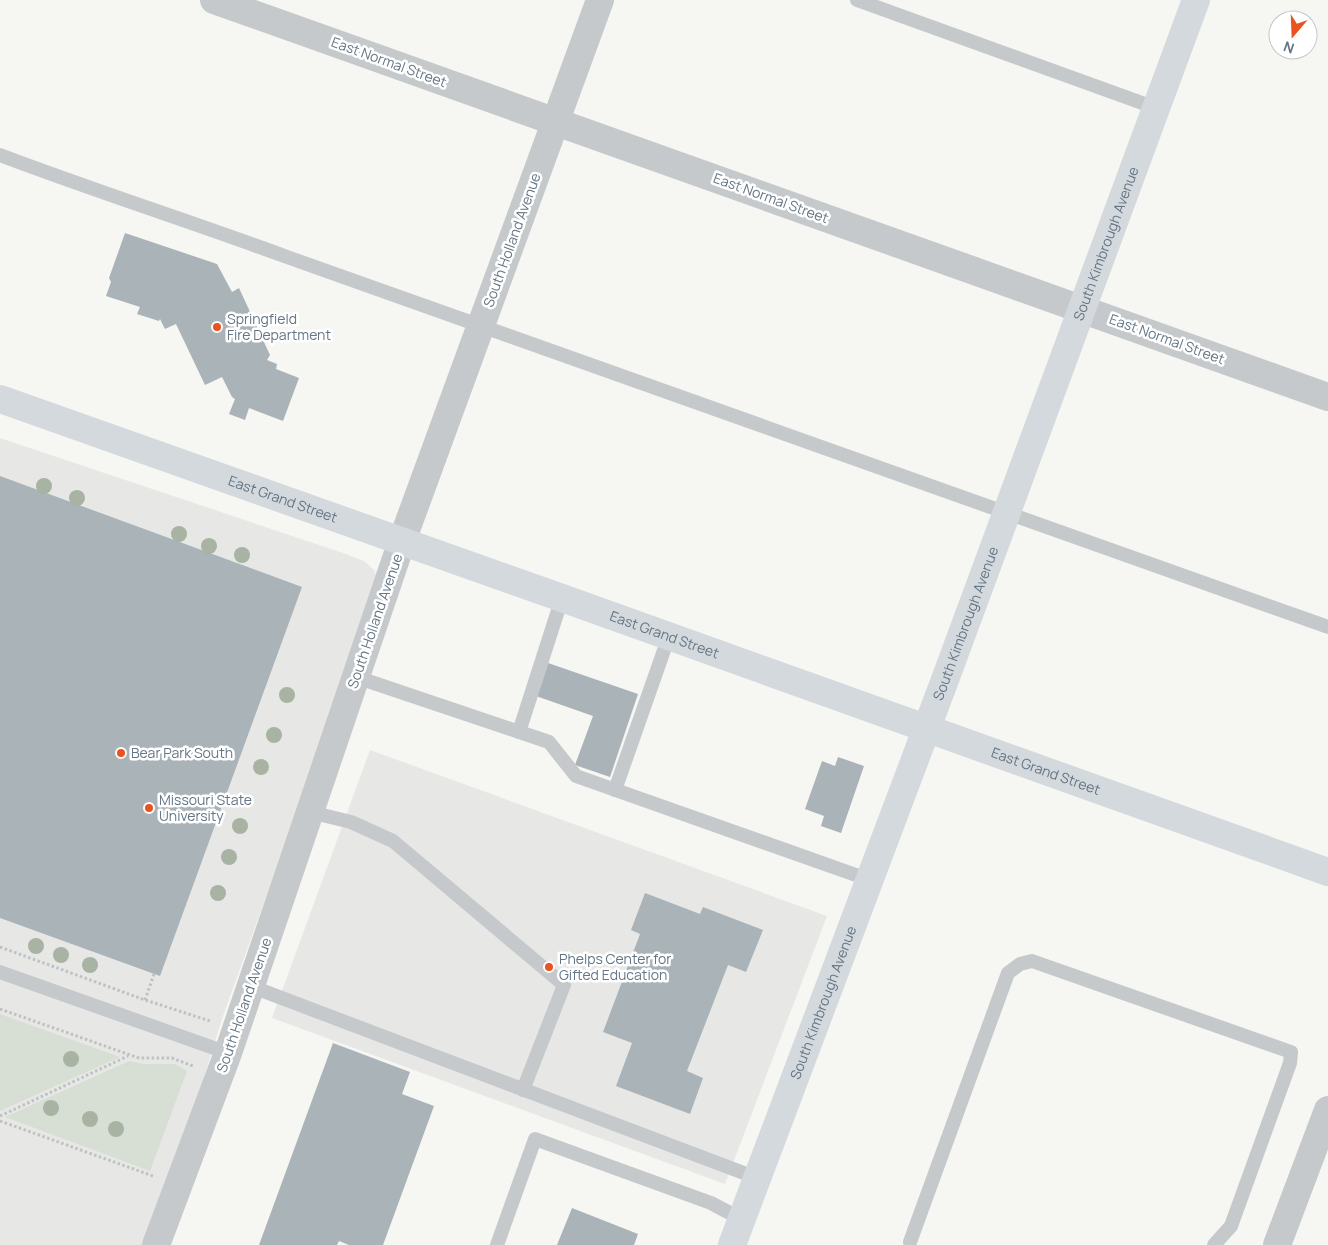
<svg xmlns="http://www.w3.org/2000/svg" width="1328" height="1245" font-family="Manrope,sans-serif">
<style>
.built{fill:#e7e8e6}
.green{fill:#d7ded3}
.building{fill:#aab3b8}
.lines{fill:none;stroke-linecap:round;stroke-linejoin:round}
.path{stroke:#bfc1c3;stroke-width:3;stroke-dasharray:2.5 2.5;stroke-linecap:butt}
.lane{stroke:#c6c9cc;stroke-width:14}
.street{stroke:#c6c9cc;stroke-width:28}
.secondary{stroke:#d4d9dd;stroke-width:28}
.tree{fill:#a8b3a3}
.poi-dot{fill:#e95320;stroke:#fff;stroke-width:2}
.labels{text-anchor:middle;stroke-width:5;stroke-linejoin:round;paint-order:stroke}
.street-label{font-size:14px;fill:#647685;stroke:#fff}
.poi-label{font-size:14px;fill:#647685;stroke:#fff;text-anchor:start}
</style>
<rect width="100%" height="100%" fill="#f6f6f2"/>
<g class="built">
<polygon points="0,438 346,554 364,561 374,570 379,583 222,1019 201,1087 145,1245 0,1245"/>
<polygon points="370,750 827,916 725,1184 272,1018"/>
</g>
<g class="green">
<polygon points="0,1014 120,1057 0,1111"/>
<polygon points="129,1061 143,1064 175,1064 187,1071 150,1171 5,1117"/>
</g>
<g class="building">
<polygon points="125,233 217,264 232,292 239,288 270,355 267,360 277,364 276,369 299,378 283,421 249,408 245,420 229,414 235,399 232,397 222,377 205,385 176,324 165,329 160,319 159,321 137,314 140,307 106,296 111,282 109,278"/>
<polygon points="0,476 302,587 160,976 0,918"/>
<polygon points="548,663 638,694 610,777 575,765 593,716 536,696"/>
<polygon points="838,757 864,766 841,833 821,826 824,816 805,809 822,761 835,766"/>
<polygon points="645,893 700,914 703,907 763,930 746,972 728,965 687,1071 703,1078 690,1114 616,1086 632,1043 603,1032 640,934 631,930"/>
<polygon points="333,1043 410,1072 402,1094 434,1106 383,1245 349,1245 339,1241 337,1245 259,1245"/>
<polygon points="572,1208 638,1234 634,1245 557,1245"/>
</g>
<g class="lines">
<g class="path">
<polyline points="0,947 145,1000 210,1021"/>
<polyline points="145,1000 154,974"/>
<polyline points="0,1009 139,1058 172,1058 193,1066 193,1067"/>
<polyline points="0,1116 128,1056"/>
<polyline points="0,1121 153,1176"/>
</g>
<g class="lane">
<polyline points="857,0 1156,108"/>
<path d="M0,155C95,191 192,222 287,257C634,381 982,502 1328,627"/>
<polyline points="356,677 549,742 576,776 870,880"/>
<polyline points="519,732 562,598"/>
<polyline points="615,790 669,636"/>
<polyline points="310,812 351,822 393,841 564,985 523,1090"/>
<polyline points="0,972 228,1053"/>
<polyline points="250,986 757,1178"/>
<polyline points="910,1242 1008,973 1020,964 1032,961 1291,1052 1290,1063 1231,1226 1214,1245"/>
<polyline points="497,1245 535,1139 711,1203 741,1219"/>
</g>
<g class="street">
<polyline points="214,0 1328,397"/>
<polyline points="156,1245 228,1053 402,541 600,0"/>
<polyline points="1277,1245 1328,1110"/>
</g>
<g class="secondary">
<path id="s1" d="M0,399L562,598L1328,872"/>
<path id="s2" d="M732,1245L946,677L1196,0"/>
</g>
</g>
<g class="tree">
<circle cx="44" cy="486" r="8"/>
<circle cx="77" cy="498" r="8"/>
<circle cx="179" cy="534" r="8"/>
<circle cx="209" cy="546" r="8"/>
<circle cx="242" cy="555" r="8"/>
<circle cx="287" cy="695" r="8"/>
<circle cx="274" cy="735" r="8"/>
<circle cx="261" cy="767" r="8"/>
<circle cx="240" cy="826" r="8"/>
<circle cx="229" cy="857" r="8"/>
<circle cx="218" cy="893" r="8"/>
<circle cx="36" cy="946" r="8"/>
<circle cx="61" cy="955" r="8"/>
<circle cx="90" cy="965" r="8"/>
<circle cx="71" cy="1059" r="8"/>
<circle cx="51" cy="1108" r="8"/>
<circle cx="90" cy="1119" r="8"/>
<circle cx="116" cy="1129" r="8"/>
</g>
<g class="poi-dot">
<circle cx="217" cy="327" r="5"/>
<circle cx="121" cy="753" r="5"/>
<circle cx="149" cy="808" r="5"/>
<circle cx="549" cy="967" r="5"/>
</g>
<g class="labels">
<g class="street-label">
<text transform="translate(389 62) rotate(20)" y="5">East Normal Street</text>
<text transform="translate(771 198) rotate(20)" y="5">East Normal Street</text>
<text transform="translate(512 240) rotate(-70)" y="5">South Holland Avenue</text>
<text dy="5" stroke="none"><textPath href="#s2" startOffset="1069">South Kimbrough Avenue</textPath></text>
<text transform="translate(1167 339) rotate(20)" y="5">East Normal Street</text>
<text dy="5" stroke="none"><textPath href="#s1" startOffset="300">East Grand Street</textPath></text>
<text transform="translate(375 621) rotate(-71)" y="5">South Holland Avenue</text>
<text dy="5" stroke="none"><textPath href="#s2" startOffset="664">South Kimbrough Avenue</textPath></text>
<text dy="5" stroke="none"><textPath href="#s1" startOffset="705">East Grand Street</textPath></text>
<text dy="5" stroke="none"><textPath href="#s1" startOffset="1110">East Grand Street</textPath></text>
<text dy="5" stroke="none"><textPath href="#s2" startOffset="259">South Kimbrough Avenue</textPath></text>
<text transform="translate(244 1005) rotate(-71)" y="5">South Holland Avenue</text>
</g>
<g class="poi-label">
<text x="227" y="324">Springfield<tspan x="227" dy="16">Fire Department</tspan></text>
<text x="131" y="758">Bear Park South</text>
<text x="159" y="805">Missouri State<tspan x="159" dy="16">University</tspan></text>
<text x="559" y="964">Phelps Center for<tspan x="559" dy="16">Gifted Education</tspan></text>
</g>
</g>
<g transform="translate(1293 35) rotate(199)"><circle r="24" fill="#ffffff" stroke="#c1c8ce"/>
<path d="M0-4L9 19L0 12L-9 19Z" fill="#e95320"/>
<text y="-8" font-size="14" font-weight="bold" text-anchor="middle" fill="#647685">N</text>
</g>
</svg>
